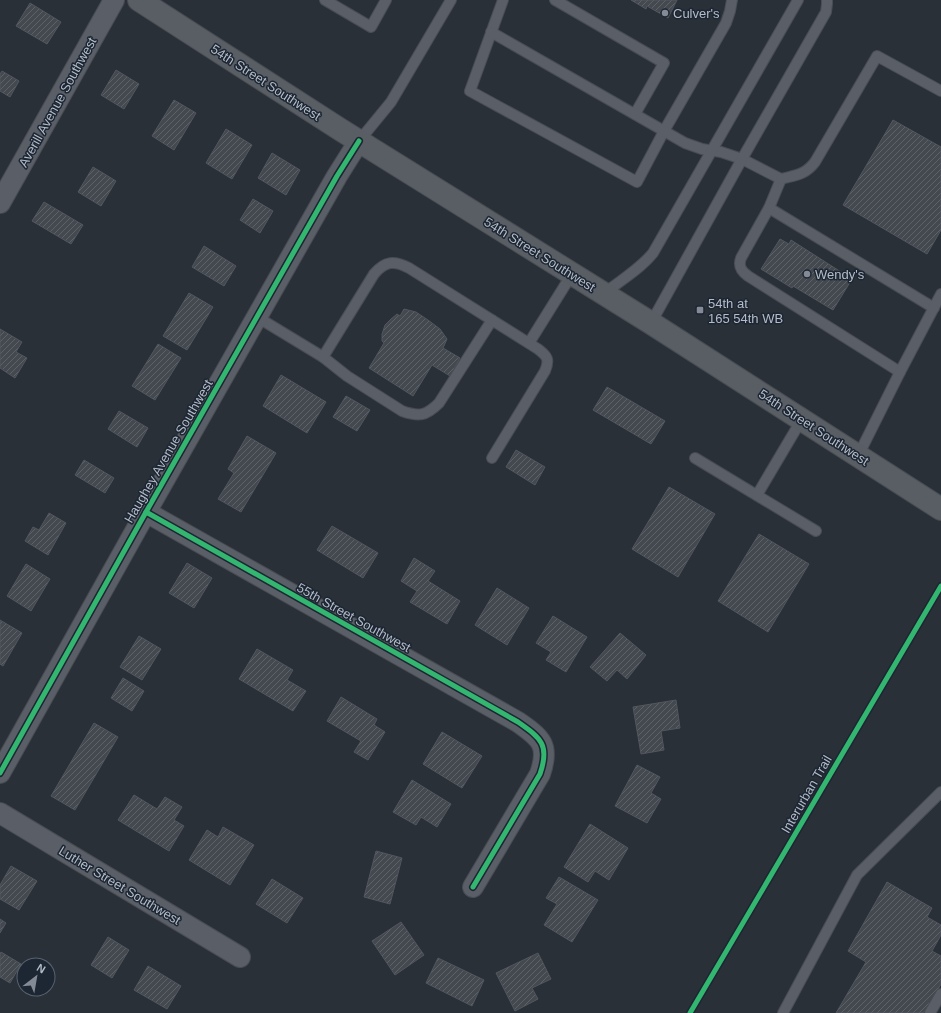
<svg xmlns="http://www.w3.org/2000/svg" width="941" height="1013" font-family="Helvetica,sans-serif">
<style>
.building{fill:url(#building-hatch);stroke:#52575f}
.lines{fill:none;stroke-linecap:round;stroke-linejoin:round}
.service-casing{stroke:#484c53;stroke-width:12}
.minor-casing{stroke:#484c53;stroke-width:22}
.secondary-casing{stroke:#484c53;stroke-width:24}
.service{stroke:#5a5e66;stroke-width:10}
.minor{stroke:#5a5e66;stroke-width:20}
.secondary{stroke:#595d64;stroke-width:22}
.cycleway-casing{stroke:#1d2633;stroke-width:8}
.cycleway{stroke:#33b770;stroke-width:5}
.poi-dot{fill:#848b96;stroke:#1d2633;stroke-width:1.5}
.labels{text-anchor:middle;stroke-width:3;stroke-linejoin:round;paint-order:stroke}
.poi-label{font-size:13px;fill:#b4bcc9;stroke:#1d2633;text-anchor:start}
.street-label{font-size:13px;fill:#b4bcc9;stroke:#1d2633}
</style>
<defs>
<pattern id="building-hatch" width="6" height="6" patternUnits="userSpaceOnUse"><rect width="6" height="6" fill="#444950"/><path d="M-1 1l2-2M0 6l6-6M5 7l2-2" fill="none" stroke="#5d6168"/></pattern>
</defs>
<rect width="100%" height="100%" fill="#2a3038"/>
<g class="building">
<polygon points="631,0 677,0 668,18 647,6 646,9"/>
<polygon points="30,3 61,22 47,44 16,26"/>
<polygon points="116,70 139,84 124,109 101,95"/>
<polygon points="2,71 19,81 10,97 0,91 0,74"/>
<polygon points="174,100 196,113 174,150 152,136"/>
<polygon points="893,120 941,147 941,230 927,254 843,205"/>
<polygon points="226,129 252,145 232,179 206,163"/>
<polygon points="272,153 300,170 286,195 258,178"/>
<polygon points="93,167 116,181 101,206 78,192"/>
<polygon points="253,199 273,211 260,233 240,220"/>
<polygon points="44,202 83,225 71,244 32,221"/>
<polygon points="780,239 789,244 791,240 852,279 833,310 793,286 792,288 761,269"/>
<polygon points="204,246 236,266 224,286 192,267"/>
<polygon points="189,293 213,307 187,350 163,336"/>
<polygon points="404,309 416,312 428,320 440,329 447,339 443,348 460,358 450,376 432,365 413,396 369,368 384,343 382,341 382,334 385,325 391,319 397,314 400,316"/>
<polygon points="0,329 22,342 16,352 27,358 15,378 0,368"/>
<polygon points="158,344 181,358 155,400 132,386"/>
<polygon points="281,375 326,402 307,433 263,406"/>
<polygon points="607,387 665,421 651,444 593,410"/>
<polygon points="346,396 370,410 357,431 333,417"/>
<polygon points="119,411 148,428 137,447 108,429"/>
<polygon points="247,436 276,453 241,512 218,499 234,473 228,469"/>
<polygon points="516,450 545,467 535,485 506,467"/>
<polygon points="84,460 114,478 105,493 75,475"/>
<polygon points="669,487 715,514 678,577 632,549"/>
<polygon points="49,513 66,523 48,555 25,541 33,527 39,530"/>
<polygon points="332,526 378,553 363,578 317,550"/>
<polygon points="759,534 809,564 768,632 718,601"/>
<polygon points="414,558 435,571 428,581 460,601 447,624 410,602 417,591 401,581"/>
<polygon points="187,563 212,578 194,608 169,593"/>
<polygon points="26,564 50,579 31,611 7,596"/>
<polygon points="497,588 529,608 507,645 475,625"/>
<polygon points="553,616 587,637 566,672 546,660 551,652 536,643"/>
<polygon points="0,620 22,633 3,666 0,664"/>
<polygon points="620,633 646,655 627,679 617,670 607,681 590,667"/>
<polygon points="139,636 161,649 142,680 120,667"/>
<polygon points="257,649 293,670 287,680 306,691 293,711 239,679"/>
<polygon points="123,678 144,691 132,711 111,698"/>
<polygon points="341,697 377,719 374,725 385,732 368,760 354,752 361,741 327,721"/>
<polygon points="676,700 680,728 661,731 664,750 641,754 633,707"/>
<polygon points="94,723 118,737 75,810 51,796"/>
<polygon points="442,732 482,756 462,788 423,764"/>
<polygon points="637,765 660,777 651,793 661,799 647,823 615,806"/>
<polygon points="412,780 451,804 437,827 421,817 416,825 393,812"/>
<polygon points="134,795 157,809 165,797 182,807 174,820 184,826 169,851 118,820"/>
<polygon points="590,824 628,848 609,880 595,871 588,882 564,867"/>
<polygon points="223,827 254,845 230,885 189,860 207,830 218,837"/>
<polygon points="376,851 402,858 390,904 364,897"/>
<polygon points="11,866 37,881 19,910 0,899 0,885"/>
<polygon points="559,877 598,900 572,942 544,925 557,904 546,898"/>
<polygon points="272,879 303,898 287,923 256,904"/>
<polygon points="887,882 932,908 927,917 941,925 941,935 932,951 941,956 941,984 924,1013 836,1013 866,962 848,951"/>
<polygon points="0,919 6,923 0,933"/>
<polygon points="401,922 424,955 395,975 372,941"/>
<polygon points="108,937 129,950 112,978 91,965"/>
<polygon points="1,952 21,964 10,983 0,977 0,954"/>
<polygon points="538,953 551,979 532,988 538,999 515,1011 496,973"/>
<polygon points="438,958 484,980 472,1006 426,983"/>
<polygon points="148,966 181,986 167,1009 134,990"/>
</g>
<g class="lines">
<g class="service-casing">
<g id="service">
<polyline points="325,0 371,27 386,0"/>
<polyline points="503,0 470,91 637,182 664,131 726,23 730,11 732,0"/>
<polyline points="555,0 664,63 635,114"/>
<path d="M491,32L685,143L702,149L721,152L742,159L781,179L769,208L741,258C738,266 741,271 748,276L900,372"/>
<polyline points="359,141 391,102 451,0"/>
<path d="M781,179C796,175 805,175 815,162L877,56L941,91"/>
<polyline points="769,208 934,308"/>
<path d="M603,294C620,281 640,269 653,253L798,0"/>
<path d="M257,317L323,357L347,376L402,411C419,417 426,416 439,403L492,320"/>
<polyline points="651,323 742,159 826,12 827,4 827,0"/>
<polyline points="529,343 572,274"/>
<path d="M323,357L374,274C385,261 394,260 409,268L538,349C547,356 550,359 545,371L492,458"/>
<polyline points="858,456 900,372 941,294"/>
<polyline points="695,458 816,531"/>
<polyline points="757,495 802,419"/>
<polyline points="783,1013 857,875 941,792"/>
<polyline points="930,1013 941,994"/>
</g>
</g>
<g class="minor-casing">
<g id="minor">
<polyline points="0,203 114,0"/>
<path d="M146,512L518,722C541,738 550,745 540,774L473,887"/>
<polyline points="0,773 146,512 337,176 359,141"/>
<polyline points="0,813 240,957"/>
</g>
</g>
<g class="secondary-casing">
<polyline id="secondary" points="139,0 341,130 651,323 941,509"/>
</g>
<use href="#service" class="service"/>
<use href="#minor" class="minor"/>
<use href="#secondary" class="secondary"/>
<g class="cycleway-casing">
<g id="cycleway">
<path d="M146,512L518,722C541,738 550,745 540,774L473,887"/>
<polyline points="0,773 146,512 337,176 359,141"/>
<polyline points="690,1013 941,586"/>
</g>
</g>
<use href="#cycleway" class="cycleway"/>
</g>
<g class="poi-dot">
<circle cx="665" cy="13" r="4"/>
<circle cx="807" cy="274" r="4"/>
<rect x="696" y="306" width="8" height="8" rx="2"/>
</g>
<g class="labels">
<g class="poi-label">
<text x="673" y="18">Culver's</text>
<text x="815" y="279">Wendy's</text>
<text x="708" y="308">54th at<tspan x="708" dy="15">165 54th WB</tspan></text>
</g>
<g class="street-label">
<text transform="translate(266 82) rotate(33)" y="5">54th Street Southwest</text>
<text transform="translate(57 102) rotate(-61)" y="5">Averill Avenue Southwest</text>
<text transform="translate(540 254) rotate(32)" y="5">54th Street Southwest</text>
<text transform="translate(814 427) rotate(33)" y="5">54th Street Southwest</text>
<text transform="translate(168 451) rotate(-60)" y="5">Haughey Avenue Southwest</text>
<text transform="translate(354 617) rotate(29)" y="5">55th Street Southwest</text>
<text transform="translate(806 794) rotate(-60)" y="5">Interurban Trail</text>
<text transform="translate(120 885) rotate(31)" y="5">Luther Street Southwest</text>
</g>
</g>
<g transform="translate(36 977) rotate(31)"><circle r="19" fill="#1d2633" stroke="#59626f"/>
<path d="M0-3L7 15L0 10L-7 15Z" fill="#848b96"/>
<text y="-6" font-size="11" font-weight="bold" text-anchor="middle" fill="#b4bcc9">N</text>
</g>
</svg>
